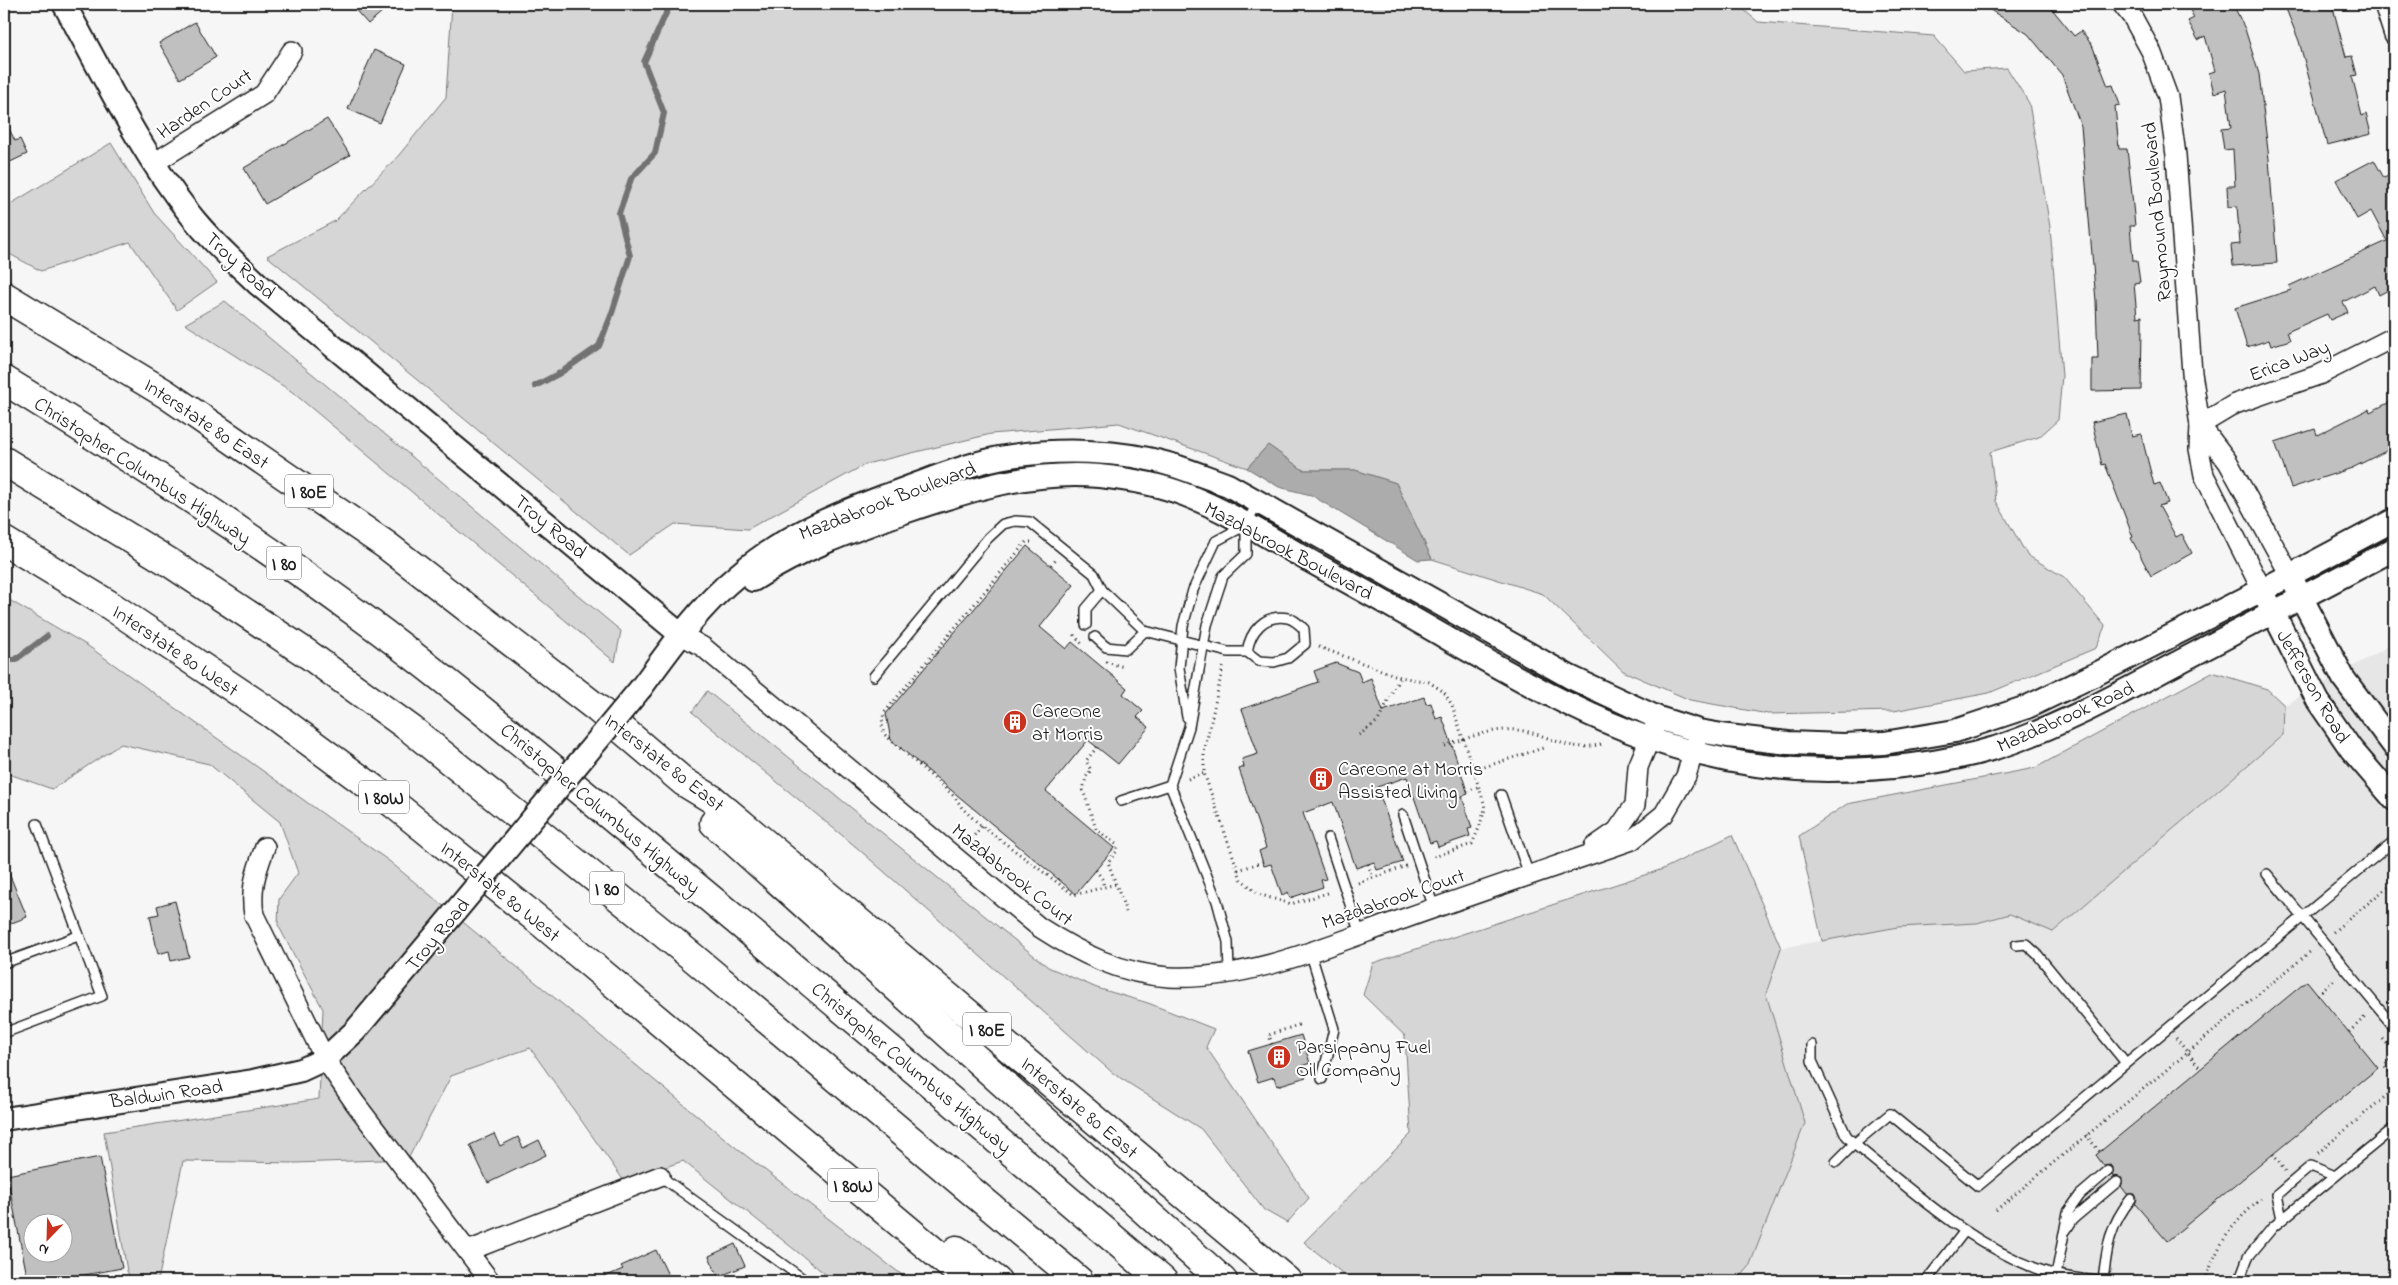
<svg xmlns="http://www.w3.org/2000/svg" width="2398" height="1285" font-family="'Indie Flower',sans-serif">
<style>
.built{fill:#e6e6e6}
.green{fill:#d6d6d6;stroke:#797979}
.water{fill:#acacac;stroke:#727272}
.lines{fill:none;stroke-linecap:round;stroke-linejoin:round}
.stream{stroke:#727272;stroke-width:6}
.building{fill:#c0c0c0;stroke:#1c1c1c;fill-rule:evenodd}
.service-casing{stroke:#1c1c1c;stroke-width:12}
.minor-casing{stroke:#1c1c1c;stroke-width:22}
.tertiary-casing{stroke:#1c1c1c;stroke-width:26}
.motorway-casing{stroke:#1c1c1c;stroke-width:31}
.path{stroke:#1c1c1c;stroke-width:3;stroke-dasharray:1 4;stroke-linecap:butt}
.service{stroke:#fff;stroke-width:9}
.minor{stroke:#fff;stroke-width:19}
.tertiary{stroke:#fff;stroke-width:22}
.motorway{stroke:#fff;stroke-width:28}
.tertiary-bridge-casing{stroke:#1c1c1c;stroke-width:26;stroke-linecap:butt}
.tertiary-bridge{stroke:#fff;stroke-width:22}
.labels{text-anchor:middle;stroke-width:4;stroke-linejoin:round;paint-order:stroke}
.shield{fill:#fff;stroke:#606060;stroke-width:1}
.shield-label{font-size:19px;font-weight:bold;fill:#1c1c1c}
.street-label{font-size:20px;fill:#1c1c1c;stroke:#fff}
.poi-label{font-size:20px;fill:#1c1c1c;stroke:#fff;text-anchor:start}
</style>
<rect width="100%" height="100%" fill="#f6f6f6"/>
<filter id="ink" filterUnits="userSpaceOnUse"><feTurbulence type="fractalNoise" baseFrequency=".02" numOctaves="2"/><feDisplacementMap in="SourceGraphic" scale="10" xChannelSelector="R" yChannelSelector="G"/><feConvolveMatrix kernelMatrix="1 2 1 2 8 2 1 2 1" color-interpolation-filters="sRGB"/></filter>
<g filter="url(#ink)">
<polygon class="built" points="2394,643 2394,1281 1737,1281 1749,1267 1805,1123 1765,994 1781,948 1898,927 1977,923 2010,914 2053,932 2283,736 2285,705"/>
<g class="green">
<polygon points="452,4 1737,4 1758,22 1934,36 1964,71 2007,68 2029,103 2050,227 2062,376 2058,420 2039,437 1990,452 1996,501 2027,555 2064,577 2105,626 2096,648 1989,693 1894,711 1768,714 1690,700 1623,671 1543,594 1432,559 1396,483 1355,470 1303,470 1268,445 1247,468 1119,423 991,434 866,464 748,529 675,524 629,555 267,256 335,221 399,155 446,97"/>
<polygon points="111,143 154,213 217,282 177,310 130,242 41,271 4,251 4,208"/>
<polygon points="225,301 621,631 615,662 291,391 185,324"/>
<polygon points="4,597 88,646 389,861 740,1151 910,1281 834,1281 683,1161 624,1181 530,1048 451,1076 408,1159 295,1163 183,1161 158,1281 132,1281 127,1271 104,1132 319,1099 323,1009 278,925 279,899 298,873 280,822 209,764 121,744 52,789 6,773 4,767"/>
<polygon points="2212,672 2267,689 2284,705 2283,735 2053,932 2010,914 1977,923 1898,927 1822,941 1799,836 1847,804 2035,768"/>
<polygon points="707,691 1048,967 1097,988 1148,1003 1214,1029 1206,1047 1309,1198 1287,1223 1264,1210 1201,1129 1114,1074 855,846 692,712"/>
<polygon points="1732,835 1781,948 1766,994 1805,1123 1749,1267 1737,1281 1352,1281 1304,1242 1411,1134 1405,1036 1363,995 1373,963 1663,869"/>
</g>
<polygon class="water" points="1268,445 1303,470 1355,470 1396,483 1432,559 1418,560 1311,495 1279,487 1247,468"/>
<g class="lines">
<g class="stream">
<polyline points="535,386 560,373 599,346 612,313 630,256 619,213 631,179 655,153 664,113 644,62 668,9 681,4"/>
<polyline points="4,660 15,660 47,636"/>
</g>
</g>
<g class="building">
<polygon points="350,4 391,4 368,24"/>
<polygon points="1981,4 2048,4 2074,36 2081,31 2092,45 2108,86 2113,85 2120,105 2115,106 2119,149 2127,149 2131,185 2135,226 2130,226 2133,261 2137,261 2140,282 2134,283 2137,317 2142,316 2142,327 2141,390 2092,391 2092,359 2098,359 2096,301 2081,126 2062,75 2028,34"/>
<polygon points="2187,4 2233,4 2245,29 2259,74 2269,159 2277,263 2233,266 2231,245 2240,244 2237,206 2228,207 2227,186 2235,186 2233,149 2224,150 2221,129 2231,128 2226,89 2214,93 2209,73 2215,71 2205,36 2198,40 2188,21 2194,18"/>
<polygon points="2284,4 2332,4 2346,57 2352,56 2357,75 2352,76 2362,116 2366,114 2371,134 2327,145 2299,41"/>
<polygon points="195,22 216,57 180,79 159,43"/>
<polygon points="374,50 406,64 380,123 348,109"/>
<polygon points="4,118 15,141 20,139 27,154 4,165"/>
<polygon points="327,119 350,155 265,204 244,168"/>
<polygon points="2374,160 2384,178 2388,176 2394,188 2394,287 2379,295 2375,286 2343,302 2348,312 2330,320 2327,314 2287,332 2290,340 2271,346 2269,340 2247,347 2235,308 2291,290 2289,286 2387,241 2371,211 2357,219 2336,180"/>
<polygon points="2394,400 2394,447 2352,468 2291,488 2275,442 2315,429 2317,435 2369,409 2370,412"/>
<polygon points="2127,414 2132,436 2141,434 2154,485 2160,483 2168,503 2159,506 2176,537 2182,534 2192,553 2151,576 2131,538 2133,537 2105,464 2102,465 2092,422"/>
<polygon points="1027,546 1074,585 1040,627 1066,649 1072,642 1127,688 1123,694 1143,711 1137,717 1149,727 1118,764 1088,740 1046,791 1114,848 1076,894 891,740 886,714"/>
<polygon points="1336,663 1358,672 1362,682 1371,678 1383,711 1424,697 1426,704 1431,703 1436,719 1442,717 1449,736 1468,794 1462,796 1472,828 1468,829 1470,836 1438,847 1436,841 1430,843 1407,777 1377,787 1403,862 1377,870 1374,862 1356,868 1333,802 1303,813 1326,879 1321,880 1323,887 1290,898 1288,892 1282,895 1271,864 1264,866 1259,851 1266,848 1239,769 1244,767 1242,759 1258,754 1242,709 1318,682 1314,671"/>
<polygon points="4,861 27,917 4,926"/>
<polygon points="175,901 189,957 171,961 169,951 158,954 150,916 159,914 157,906"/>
<polygon points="2307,981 2378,1068 2167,1241 2135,1204 2137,1199 2135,1194 2127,1194 2121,1186 2122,1178 2112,1176 2113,1167 2110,1165 2104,1166 2096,1155"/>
<polygon points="1301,1035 1310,1063 1302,1066 1306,1077 1277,1086 1274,1077 1258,1082 1248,1051"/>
<polygon points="494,1134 500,1146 518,1137 523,1148 539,1140 546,1155 488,1183 470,1145"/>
<path d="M100,1157L122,1268L52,1281H28L7,1175ZM32,1222H62V1252H32Z"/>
<polygon points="735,1244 745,1266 718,1277 709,1256"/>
<polygon points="656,1250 669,1277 659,1281 595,1281 623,1269 621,1266"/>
</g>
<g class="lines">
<g class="service-casing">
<g id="service">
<polyline points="1086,625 1086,609 1102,590"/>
<polyline points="1095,637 1106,647 1126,649 1145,631"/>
<path d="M874,676L988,538L1003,524L1015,521L1030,522L1094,574L1102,590L1145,631L1228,652H1247L1259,661L1274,662L1288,658L1305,644L1304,629C1300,625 1293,619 1288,618C1264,613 1250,632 1247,652"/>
<polyline points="1187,717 1179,668 1183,626 1193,590 1216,541 1246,525"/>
<polyline points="1501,795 1529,875"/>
<polyline points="1121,801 1170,785"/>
<polyline points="1403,815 1434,908"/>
<polyline points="1328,838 1360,934"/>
<polyline points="2267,874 2394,1027"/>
<polyline points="2016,945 2026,944 2037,954 2126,1063"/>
<polyline points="1310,951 1334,1029 1322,1079"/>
<polyline points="4,963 78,936"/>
<polyline points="1229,972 1228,942 1217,901 1170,785 1189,727 1207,625 1223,576 1246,554 1246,525 1257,503"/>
<polyline points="4,1033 102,996 37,824"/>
<path d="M1812,1045V1061L1846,1135L1854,1144C1914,1192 1970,1245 2043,1271C2059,1277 2078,1278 2095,1281"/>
<polyline points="1836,1162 1854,1144 1890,1114 1978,1186 2394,841"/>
<polyline points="660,1176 806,1281"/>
<polyline points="2282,1219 2277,1195 2311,1166 2335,1176"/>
<polyline points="2066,1230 2073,1219 2117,1182"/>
<polyline points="1926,1281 1964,1232"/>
<polyline points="2055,1281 2068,1212 2080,1195 2108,1171"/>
<path d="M2103,1281C2107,1247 2109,1226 2131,1199"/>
<polyline points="2239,1281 2248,1257 2273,1227 2394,1128"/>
</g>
</g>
<g class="minor-casing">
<g id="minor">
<polyline points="2122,4 2133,18 2151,51 2168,97 2176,155 2192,373 2200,425 2199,449 2204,475 2262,590"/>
<polyline points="2384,4 2394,35"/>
<polyline points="154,163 264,94 292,51"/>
<polyline points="2200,425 2235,404 2321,374 2394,337"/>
<polyline points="2200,425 2228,462 2290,575"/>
<path d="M680,634L703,647L1039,927C1079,953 1121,974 1169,977C1250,981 1331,944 1406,918C1482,891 1557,866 1632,840L1664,814L1686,776L1697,739"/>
<path d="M265,847C256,872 250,888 254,915L325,1059L355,1103L490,1281"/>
<polyline points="1594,847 1617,831 1635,805 1638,767 1655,726"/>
<polyline points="468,1251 660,1176"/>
</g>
</g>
<g class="tertiary-casing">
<g id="tertiary">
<path d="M64,4C103,74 139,150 189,213C209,239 234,261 258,284L680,634"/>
<path d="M753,580C801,549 853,530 907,511C969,490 1032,470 1099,476C1128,479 1159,484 1186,495C1230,512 1271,539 1312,562C1359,588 1406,614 1452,641C1575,711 1681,770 1827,770C1883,770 1941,764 1995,748C2060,727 2120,693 2181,661C2252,624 2323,587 2394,549"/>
<polyline points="2295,585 2344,679 2394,746"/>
<polyline points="2267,600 2318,701 2351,749 2394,799"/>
<path d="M641,688C670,648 700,606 739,574C782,537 832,516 885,496C922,483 960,466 999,458C1054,448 1122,449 1175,466C1193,472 1211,479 1228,485L1570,677L1658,718L1699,731L1728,736L1788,743L1843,745L1884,743L1955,731L2027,707L2094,675L2262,590L2394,520"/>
<polyline points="4,1119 253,1081 301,1070 314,1064 325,1059 355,1031 454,913"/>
</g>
</g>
<g class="motorway-casing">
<g id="motorway">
<polyline points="4,296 166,394 386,545 598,709 684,782 712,799 1287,1281"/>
<path d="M4,380C123,453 242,529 355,612C455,685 548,765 643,843C818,987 991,1134 1163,1281"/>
<polyline points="4,461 172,564 309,655 412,730 690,955 1079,1281"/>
<polyline points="4,541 108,604 272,714 394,804 543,924 969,1281"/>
<polyline points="714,823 1223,1281"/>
<polyline points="957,1250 997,1281"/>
</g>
</g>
<g class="path">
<polyline points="1031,542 1026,542 884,713 882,724 884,734 955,797 962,808 978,823 1074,895 1116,884"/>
<polyline points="1051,565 1056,560"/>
<polyline points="1074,635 1083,645"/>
<polyline points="1319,647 1400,677 1429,682 1444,692 1452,705 1484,803 1485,809 1479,828 1472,844 1431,858"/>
<polyline points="1106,662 1124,667"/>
<polyline points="1223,667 1204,753 1204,773 1241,879 1258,894 1291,904 1331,892"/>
<polyline points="1359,735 1378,721 1400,677"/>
<path d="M1445,746C1470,737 1497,726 1524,731C1555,737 1568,753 1602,744"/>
<polyline points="1097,747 1086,761 1091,770 1086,777 1083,790 1096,829 1117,845 1117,851 1108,862 1126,912"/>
<polyline points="1475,770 1543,748"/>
<polyline points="1188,779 1204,773"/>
<polyline points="1467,791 1480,786"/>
<polyline points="968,843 982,826"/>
<polyline points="1368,864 1373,878"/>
<polyline points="1096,870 1102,879 1104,887"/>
<polyline points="1238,870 1263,862"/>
<polyline points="1358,883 1406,866"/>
<polyline points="2333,932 2394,882"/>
<polyline points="2318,995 2334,980"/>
<polyline points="2349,1032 2365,1017"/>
<polyline points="2176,1038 2201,1069"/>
<polyline points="2383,1039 2394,1052"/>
<polyline points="1272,1044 1269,1035 1301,1024"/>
<polyline points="2394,1057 2384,1066 2394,1078"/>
<polyline points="2086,1135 2100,1152"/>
<polyline points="2318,1153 2394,1089"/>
<polyline points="2273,1154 2285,1171"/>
<polyline points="1996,1210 2311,951"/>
<path d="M2205,1281C2220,1241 2230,1224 2264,1197"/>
</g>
<use href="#service" class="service"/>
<use href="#minor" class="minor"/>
<use href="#tertiary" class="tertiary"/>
<use href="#motorway" class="motorway"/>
<g class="tertiary-bridge-casing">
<polyline id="tertiary-bridge" points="454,913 641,688"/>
</g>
<use href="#tertiary-bridge" class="tertiary-bridge"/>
</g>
</g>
<defs>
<g id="building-disc" transform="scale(1.25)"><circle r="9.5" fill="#c8321e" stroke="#fff"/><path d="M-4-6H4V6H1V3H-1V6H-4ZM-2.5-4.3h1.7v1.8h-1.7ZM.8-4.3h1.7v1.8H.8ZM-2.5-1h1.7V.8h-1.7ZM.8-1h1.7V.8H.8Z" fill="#fff"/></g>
</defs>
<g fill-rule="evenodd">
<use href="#building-disc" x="1015" y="722"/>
<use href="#building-disc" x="1321" y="779"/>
<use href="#building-disc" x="1279" y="1057"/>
</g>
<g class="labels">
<g class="shield">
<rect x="285" y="474.5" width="48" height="33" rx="4"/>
<rect x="266.5" y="546.5" width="35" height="33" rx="4"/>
<rect x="359" y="780.5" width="50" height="33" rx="4"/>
<rect x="589.5" y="871.5" width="35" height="33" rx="4"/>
<rect x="963" y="1012.5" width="48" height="33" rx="4"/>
<rect x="828" y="1168.5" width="50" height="33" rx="4"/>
</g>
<g class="shield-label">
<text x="309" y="498">I 80E</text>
<text x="284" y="570">I 80</text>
<text x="384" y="804">I 80W</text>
<text x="607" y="895">I 80</text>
<text x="987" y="1036">I 80E</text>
<text x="853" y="1192">I 80W</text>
</g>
<g class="street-label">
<text transform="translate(204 103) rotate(-34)" y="7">Harden Court</text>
<text transform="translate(2156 212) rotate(-95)" y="7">Raymound Boulevard</text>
<text transform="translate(241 265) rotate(43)" y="7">Troy Road</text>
<text transform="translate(2289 360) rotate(-21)" y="7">Erica Way</text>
<text transform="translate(207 423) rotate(34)" y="7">Interstate 80 East</text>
<text transform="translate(143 470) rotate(33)" y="7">Christopher Columbus Highway</text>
<text transform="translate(887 500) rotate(-21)" y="7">Mazdabrook Boulevard</text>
<text transform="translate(551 526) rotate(40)" y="7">Troy Road</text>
<text transform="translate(1289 550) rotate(28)" y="7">Mazdabrook Boulevard</text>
<text transform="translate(176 650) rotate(34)" y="7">Interstate 80 West</text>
<text transform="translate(2314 686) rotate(60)" y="7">Jefferson Road</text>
<text transform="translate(2065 716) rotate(-24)" y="7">Mazdabrook Road</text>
<text transform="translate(665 762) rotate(38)" y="7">Interstate 80 East</text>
<text transform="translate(601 808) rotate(40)" y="7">Christopher Columbus Highway</text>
<text transform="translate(1013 874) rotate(39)" y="7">Mazdabrook Court</text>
<text transform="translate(501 891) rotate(39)" y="7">Interstate 80 West</text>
<text transform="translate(1393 898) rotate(-19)" y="7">Mazdabrook Court</text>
<text transform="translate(437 934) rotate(-50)" y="7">Troy Road</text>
<text transform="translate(912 1067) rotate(40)" y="7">Christopher Columbus Highway</text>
<text transform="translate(166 1093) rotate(-8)" y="7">Baldwin Road</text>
<text transform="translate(1080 1107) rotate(40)" y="7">Interstate 80 East</text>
</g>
<g class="poi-label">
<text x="1032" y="717">CareOne<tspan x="1032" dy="23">at Morris</tspan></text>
<text x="1338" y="775">CareOne at Morris<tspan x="1338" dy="23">Assisted Living</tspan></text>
<text x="1296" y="1053">Parsippany Fuel<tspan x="1296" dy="23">Oil Company</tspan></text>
</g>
</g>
<rect width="2398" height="1285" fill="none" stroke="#fff" stroke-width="20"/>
<rect x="10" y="10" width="2378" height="1265" fill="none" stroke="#1c1c1c" stroke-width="2" filter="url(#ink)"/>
<g transform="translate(48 1238) rotate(203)"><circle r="24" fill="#ffffff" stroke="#a4a4a4"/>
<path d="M0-4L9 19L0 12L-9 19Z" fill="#c8321e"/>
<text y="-8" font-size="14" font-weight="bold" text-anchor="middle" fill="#1c1c1c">N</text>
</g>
</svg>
